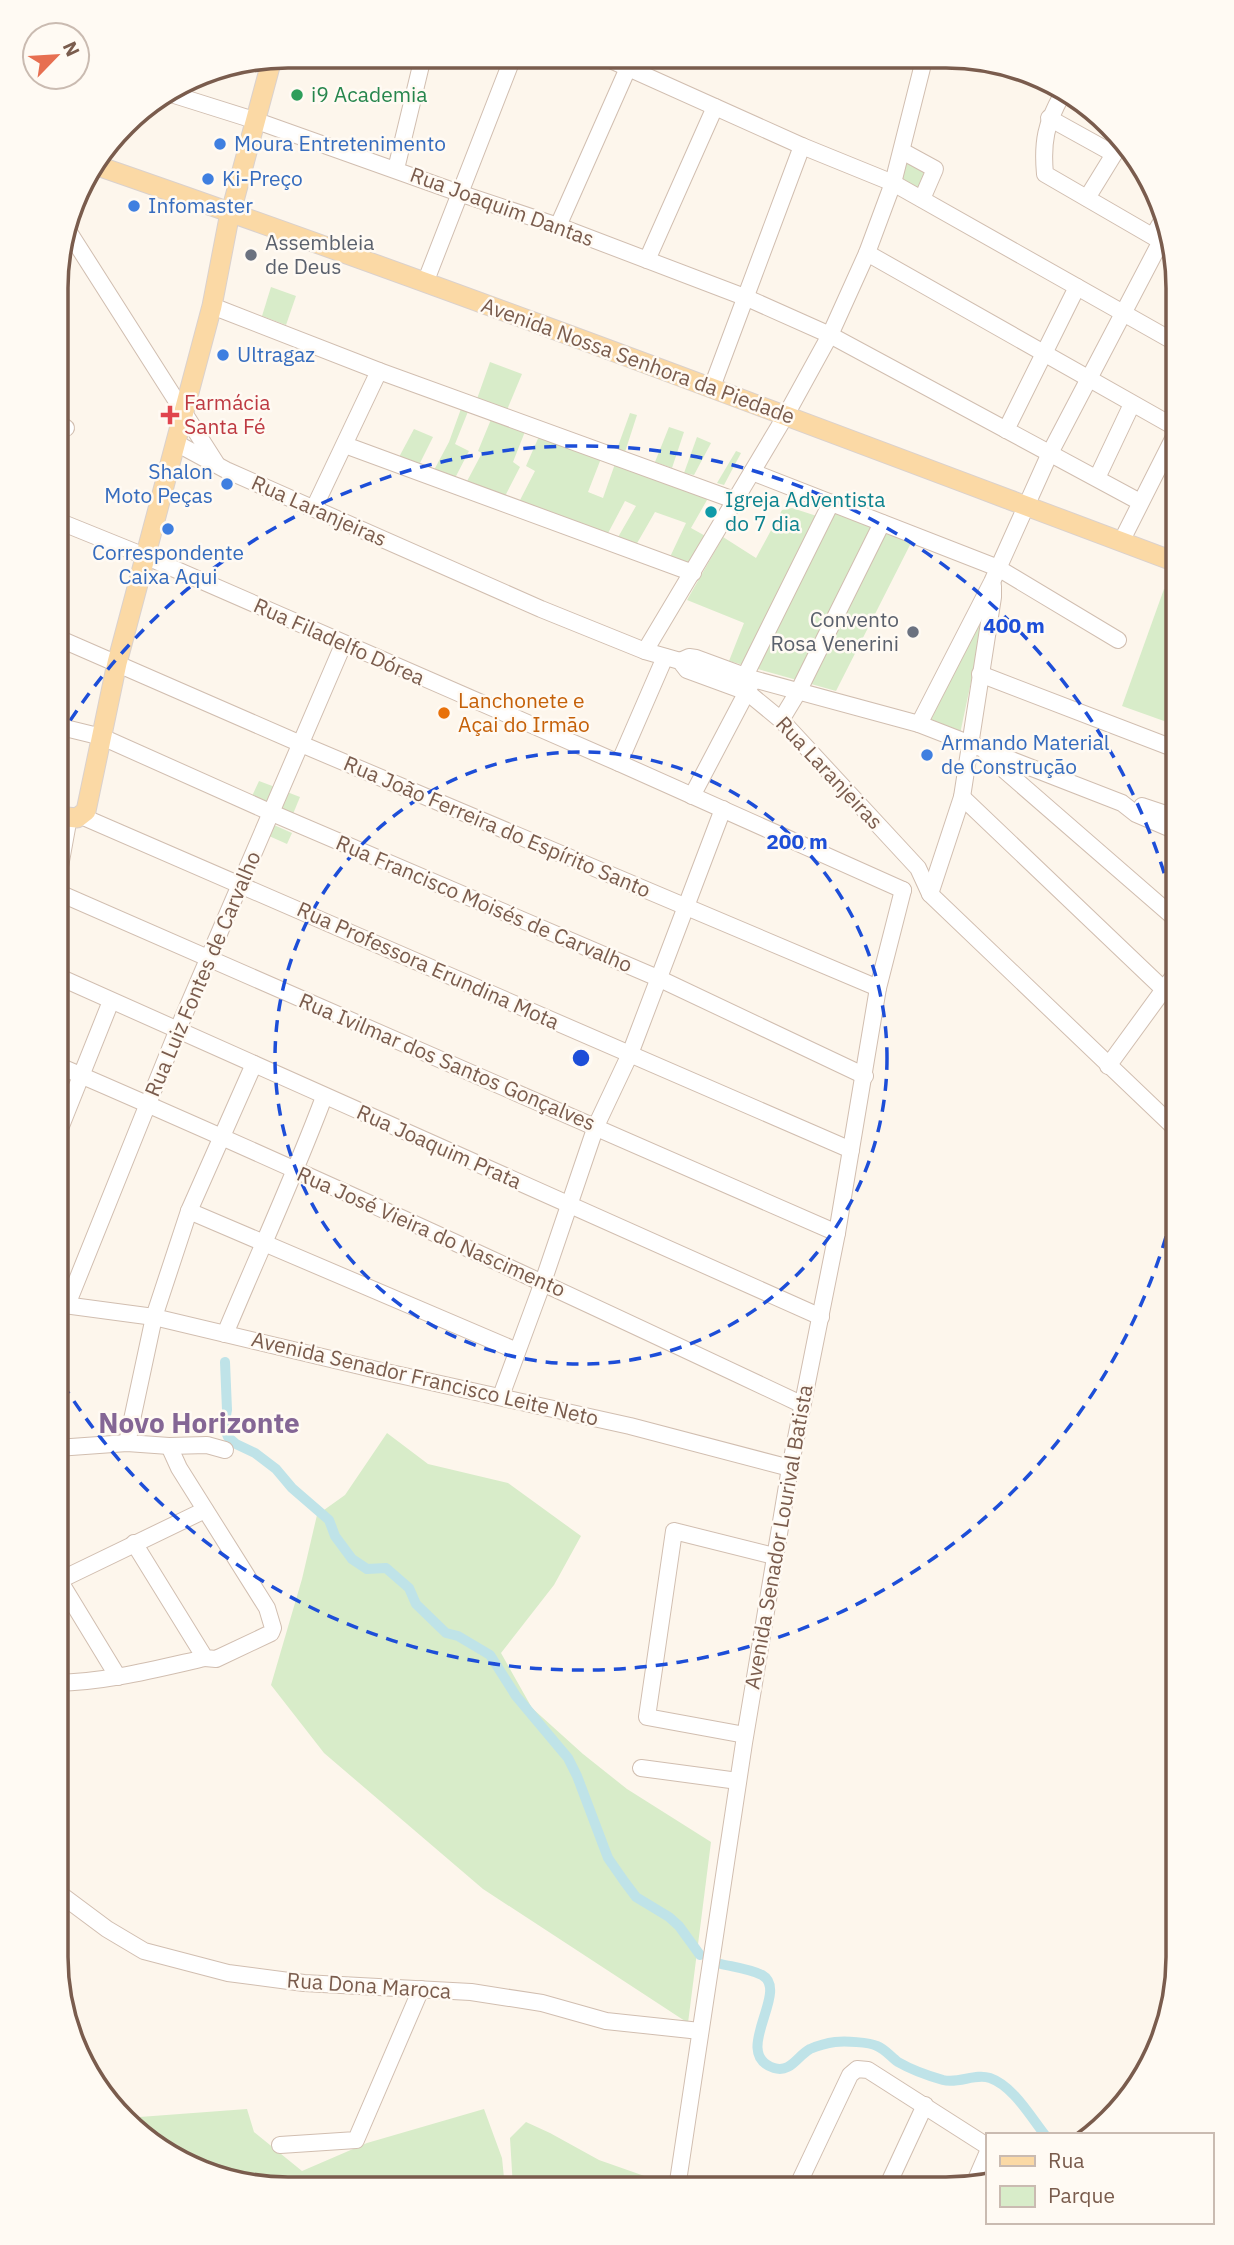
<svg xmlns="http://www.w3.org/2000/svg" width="1234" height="2245" font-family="'IBM Plex Sans',sans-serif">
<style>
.green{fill:#d8ecc9}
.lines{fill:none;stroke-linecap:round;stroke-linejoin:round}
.canal{stroke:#bfe3e8;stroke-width:10}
.minor-casing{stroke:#d1beb0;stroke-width:18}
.major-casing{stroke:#dad1cd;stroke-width:21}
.minor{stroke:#fff;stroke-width:16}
.major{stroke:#fbd9a5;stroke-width:19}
.ring{fill:none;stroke:#1d4ed8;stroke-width:3.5;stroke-dasharray:12 9}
.leisure-dot{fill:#2e9e5b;stroke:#fffaf3;stroke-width:2.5}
.shop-dot{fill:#3f7fe0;stroke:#fffaf3;stroke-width:2.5}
.worship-dot{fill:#6b7280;stroke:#fffaf3;stroke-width:2.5}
.health-dot{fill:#e0444e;stroke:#fffaf3;stroke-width:2.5}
.culture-dot{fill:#0f9aa8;stroke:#fffaf3;stroke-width:2.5}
.food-dot{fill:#e8710a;stroke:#fffaf3;stroke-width:2.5}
.labels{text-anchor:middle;stroke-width:5;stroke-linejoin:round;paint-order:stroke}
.leisure-label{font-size:21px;fill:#27864d;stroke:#fffaf3;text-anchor:start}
.shop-label{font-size:21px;fill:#366cbe;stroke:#fffaf3;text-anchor:start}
.street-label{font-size:21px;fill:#7a5c4d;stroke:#fffaf3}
.worship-label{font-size:21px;fill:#5b616d;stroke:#fffaf3;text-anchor:start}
.health-label{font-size:21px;fill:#be3a42;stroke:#fffaf3;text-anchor:start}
.culture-label{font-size:21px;fill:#0d838f;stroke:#fffaf3;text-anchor:start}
.food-label{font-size:21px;fill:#c56008;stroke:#fffaf3;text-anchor:start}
.district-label{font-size:28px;font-weight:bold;fill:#846695;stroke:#fffaf3}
.rim{fill:none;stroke:#7a5c4d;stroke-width:3.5}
.centre{fill:#1d4ed8;stroke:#fffaf3;stroke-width:3.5}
.ring-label{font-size:21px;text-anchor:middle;font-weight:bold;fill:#1d4ed8;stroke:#fffaf3;stroke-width:5;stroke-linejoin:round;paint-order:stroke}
</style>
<rect width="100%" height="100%" fill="#fdf6ec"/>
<g class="green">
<polygon points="907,156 931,170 922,193 899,179"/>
<polygon points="271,287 296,296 286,325 262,316"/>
<polygon points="490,362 522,374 507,410 477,399"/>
<polygon points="462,406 469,409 455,444 469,451 454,480 433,472 449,442"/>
<polygon points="630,413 637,415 625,452 617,449"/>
<polygon points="492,417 526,429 513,462 520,467 504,498 465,485 482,453 478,451"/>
<polygon points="669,427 684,432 672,468 655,462"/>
<polygon points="414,429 433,437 418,467 398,459"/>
<polygon points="540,434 602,456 588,492 603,498 616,461 711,493 691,528 709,538 692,569 670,557 686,523 655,512 636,545 617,539 636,506 625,501 606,537 518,504 535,471 526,466"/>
<polygon points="697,437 711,443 694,475 684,473"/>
<polygon points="736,451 741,453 724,485 717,483"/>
<polygon points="832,507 912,541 836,691 729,661 744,623 687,600 723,537 756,558 782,510 792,508 826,519"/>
<polygon points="1164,589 1178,595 1178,726 1122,706"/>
<polygon points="990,592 960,734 931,720"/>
<polygon points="259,781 275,787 268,803 252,796"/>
<polygon points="287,792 300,797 293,814 281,808"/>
<polygon points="274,825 292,833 287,844 269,836"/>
<polygon points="387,1433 428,1464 508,1483 581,1536 554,1585 501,1653 532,1708 583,1754 627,1789 711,1842 688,2023 483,1889 324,1753 271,1685 302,1579 317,1515 345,1495"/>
<polygon points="247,2109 254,2132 302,2171 367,2143 484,2109 502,2158 505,2188 257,2187 199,2171 135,2132 126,2118"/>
<polygon points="526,2122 550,2133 599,2160 653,2179 653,2188 513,2188 510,2138"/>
</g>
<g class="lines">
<g class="canal">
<polyline points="225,1362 227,1410 224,1427 228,1437 236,1444 255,1453 276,1469 292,1488 329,1520 335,1536 352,1559 367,1569 386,1568 409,1588 416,1604 446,1633 458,1636 490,1655 516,1696 568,1758 577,1776 608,1858 624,1881 636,1897 669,1917 679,1926 700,1955"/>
<path d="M721,1964C734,1967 750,1969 762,1975C791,1991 730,2054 774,2068C791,2073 797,2056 810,2049C817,2046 827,2043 835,2042C845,2041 869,2042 877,2046C885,2049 891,2057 898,2062C910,2069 929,2076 943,2080C959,2084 975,2073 990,2078C1013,2086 1030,2116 1045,2135"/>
</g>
<g class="minor-casing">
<g id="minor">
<polyline points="606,58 802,146 893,183 1178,344"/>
<polyline points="168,93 257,121 459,193 558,226 747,298 830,335 1140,502"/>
<path d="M1062,95C1046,123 1042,142 1045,174L1171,247"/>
<polyline points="1049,118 1114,154"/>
<polyline points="902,151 935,169 922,199"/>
<polyline points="396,169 423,57"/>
<polyline points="1087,198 1119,146"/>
<polyline points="558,226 628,68"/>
<polyline points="67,229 216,463"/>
<polyline points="1153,236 1166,214"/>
<polyline points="1161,241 1050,453 992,582 919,724 1122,803 1136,814 1178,832"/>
<polyline points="867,253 1178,429"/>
<polyline points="647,260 715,107"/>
<polyline points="425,283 513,57"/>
<polyline points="212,306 379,371 734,500"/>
<polyline points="712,387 802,146"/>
<polyline points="58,423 66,428"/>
<polyline points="1006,430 1077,287"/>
<polyline points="176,443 226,470 541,609 645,651 680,661 687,670 747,692 781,720 918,868 930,894 1178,1131"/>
<polyline points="345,445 693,573"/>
<polyline points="752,472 998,568 1118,640"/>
<polyline points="1097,478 1132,404"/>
<polyline points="314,508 379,371"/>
<polyline points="58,521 147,557 619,763 903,890"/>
<polyline points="1121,542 1178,429"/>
<polyline points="58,638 301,744 878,988"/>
<polyline points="645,651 786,415 830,335 867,253 893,183 924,60"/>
<polyline points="680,661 689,657 696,658 753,679 919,724"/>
<polyline points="980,674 1178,750"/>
<polyline points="745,676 831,503"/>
<polyline points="781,720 798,692 882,523"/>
<polyline points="57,726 102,737 272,813 660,979 865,1076"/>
<polyline points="987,755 1178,921"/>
<polyline points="619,763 665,657"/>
<polyline points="692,796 751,684"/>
<polyline points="962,797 1178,1003"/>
<polyline points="1142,806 1178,818"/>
<polyline points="81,816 851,1150"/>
<polyline points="57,883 69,817"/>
<polyline points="57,892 837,1233"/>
<polyline points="930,894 962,797 993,597 993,586"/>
<polyline points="57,976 821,1317"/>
<path d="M57,1065C308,1173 555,1288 801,1404"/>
<polyline points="1108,1066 1178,970"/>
<polyline points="57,1136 111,1001"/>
<polyline points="189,1211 517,1351"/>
<polyline points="57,1304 154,1317 377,1370 630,1426 790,1468"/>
<polyline points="67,1305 178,1029 343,645"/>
<path d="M225,1334C258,1255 294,1177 324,1097"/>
<polyline points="501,1396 543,1282 596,1126 630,1054 723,809"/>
<polyline points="127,1443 154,1317 189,1211 254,1064"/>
<polyline points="57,1448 127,1443 169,1446 207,1445 225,1450"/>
<polyline points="134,1543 205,1658 216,1659 271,1633 273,1628 267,1608 179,1468 169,1446"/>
<polyline points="59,1580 118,1677"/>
<polyline points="56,1582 205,1510"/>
<path d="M56,1683C107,1682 156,1669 205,1658"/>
<polyline points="745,1735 647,1717 674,1531 770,1555"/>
<polyline points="641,1768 738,1781"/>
<polyline points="56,1891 107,1929 144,1951 228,1973 304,1983 471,1992 542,2003 606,2021 700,2031"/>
<polyline points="280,2145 356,2140 421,1989"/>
<polyline points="974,2184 987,2154"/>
<polyline points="677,2188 744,1743 790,1468 837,1233 878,988 903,890"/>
<polyline points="796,2189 850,2075 857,2069 868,2070 987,2146"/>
<polyline points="886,2189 925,2105"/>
</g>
</g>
<g class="major-casing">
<g id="major">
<path d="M95,165C459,291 818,428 1178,563"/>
<polyline points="57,816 77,818 86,811 117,663 212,306 228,223 272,59"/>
</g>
</g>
<use href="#minor" class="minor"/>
<use href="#major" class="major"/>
</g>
<g class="ring">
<circle cx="581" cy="1058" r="306"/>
<path d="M1177 1196A612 612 0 0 1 59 1378M59 738A612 612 0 0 1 1177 920"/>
</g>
<circle class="leisure-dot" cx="297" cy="95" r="7"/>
<g class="shop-dot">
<circle cx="220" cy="144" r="7"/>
<circle cx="208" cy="179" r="7"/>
<circle cx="134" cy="206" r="7"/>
<circle cx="223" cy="355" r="7"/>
<circle cx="227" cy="484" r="7"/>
<circle cx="168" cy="529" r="7"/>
<circle cx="927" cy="755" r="7"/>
</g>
<g class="worship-dot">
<circle cx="251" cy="255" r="7"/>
<circle cx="913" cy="632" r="7"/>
</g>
<path class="health-dot" d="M166.5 404.5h7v7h7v7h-7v7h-7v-7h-7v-7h7z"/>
<circle class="culture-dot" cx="711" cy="512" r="7"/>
<circle class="food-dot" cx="444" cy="713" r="7"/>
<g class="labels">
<g class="leisure-label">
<text x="311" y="102">i9 Academia</text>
</g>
<g class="shop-label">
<text x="234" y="151">Moura Entretenimento</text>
<text x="222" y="186">Ki-Preço</text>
<text x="148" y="213">Infomaster</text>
<text x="237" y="362">Ultragaz</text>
<text x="213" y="479" text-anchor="end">Shalon<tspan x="213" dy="24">Moto Peças</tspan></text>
<text x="168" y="560" text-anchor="middle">Correspondente<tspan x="168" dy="24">Caixa Aqui</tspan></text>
<text x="941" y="750">Armando Material<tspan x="941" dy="24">de Construção</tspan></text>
</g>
<g class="street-label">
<text transform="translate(502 207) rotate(20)" y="7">Rua Joaquim Dantas</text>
<text transform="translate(638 361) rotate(20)" y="7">Avenida Nossa Senhora da Piedade</text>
<text transform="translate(319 511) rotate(24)" y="7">Rua Laranjeiras</text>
<text transform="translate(339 642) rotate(24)" y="7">Rua Filadelfo Dórea</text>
<text transform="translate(829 773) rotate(47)" y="7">Rua Laranjeiras</text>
<text transform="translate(497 827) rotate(23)" y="7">Rua João Ferreira do Espírito Santo</text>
<text transform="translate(484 904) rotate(23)" y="7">Rua Francisco Moisés de Carvalho</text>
<text transform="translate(428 966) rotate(24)" y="7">Rua Professora Erundina Mota</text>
<text transform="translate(203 974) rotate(-67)" y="7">Rua Luiz Fontes de Carvalho</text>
<text transform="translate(447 1062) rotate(23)" y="7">Rua Ivilmar dos Santos Gonçalves</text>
<text transform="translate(439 1147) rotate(24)" y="7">Rua Joaquim Prata</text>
<text transform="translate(431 1232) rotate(24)" y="7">Rua José Vieira do Nascimento</text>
<text transform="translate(425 1379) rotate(13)" y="7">Avenida Senador Francisco Leite Neto</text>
<text transform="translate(779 1537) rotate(-80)" y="7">Avenida Senador Lourival Batista</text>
<text transform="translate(369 1986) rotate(4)" y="7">Rua Dona Maroca</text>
</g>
<g class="worship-label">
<text x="265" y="250">Assembleia<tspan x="265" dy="24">de Deus</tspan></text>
<text x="899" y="627" text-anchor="end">Convento<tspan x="899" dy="24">Rosa Venerini</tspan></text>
</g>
<g class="health-label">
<text x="184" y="410">Farmácia<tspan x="184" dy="24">Santa Fé</tspan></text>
</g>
<g class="culture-label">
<text x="725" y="507">Igreja Adventista<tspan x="725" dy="24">do 7 dia</tspan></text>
</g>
<g class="food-label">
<text x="458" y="708">Lanchonete e<tspan x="458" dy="24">Açai do Irmão</tspan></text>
</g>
<g class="district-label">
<text x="199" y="1433">Novo Horizonte</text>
</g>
</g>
<path d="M0 0H1234V2245H0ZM288 68H946A220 220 0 0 1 1166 288V1957A220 220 0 0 1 946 2177H288A220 220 0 0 1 68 1957V288A220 220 0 0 1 288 68Z" fill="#fffaf3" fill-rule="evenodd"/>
<path class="rim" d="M288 68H946A220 220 0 0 1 1166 288V1957A220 220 0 0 1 946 2177H288A220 220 0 0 1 68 1957V288A220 220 0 0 1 288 68Z"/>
<circle cx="581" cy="1058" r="10" class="centre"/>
<g class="ring-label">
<text x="1014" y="633">400 m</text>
<text x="797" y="849">200 m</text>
</g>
<rect x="986" y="2133" width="228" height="91" fill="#fffaf3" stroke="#cabbb1" stroke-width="2"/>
<rect x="1000" y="2156" width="35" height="10" fill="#fbd9a5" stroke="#cabbb1" stroke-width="2"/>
<text x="1048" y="2168" font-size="21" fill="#7a5c4d">Rua</text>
<rect x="1000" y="2186" width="35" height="21" fill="#d8ecc9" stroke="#cabbb1" stroke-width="2"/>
<text x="1048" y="2203" font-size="21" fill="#7a5c4d">Parque</text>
<g transform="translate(56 56) rotate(65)"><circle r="33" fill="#fffaf3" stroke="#cabbb1" stroke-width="2"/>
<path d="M0-5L12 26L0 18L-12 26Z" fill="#e76f51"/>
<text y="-10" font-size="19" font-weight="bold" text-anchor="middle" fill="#7a5c4d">N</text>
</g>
</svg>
